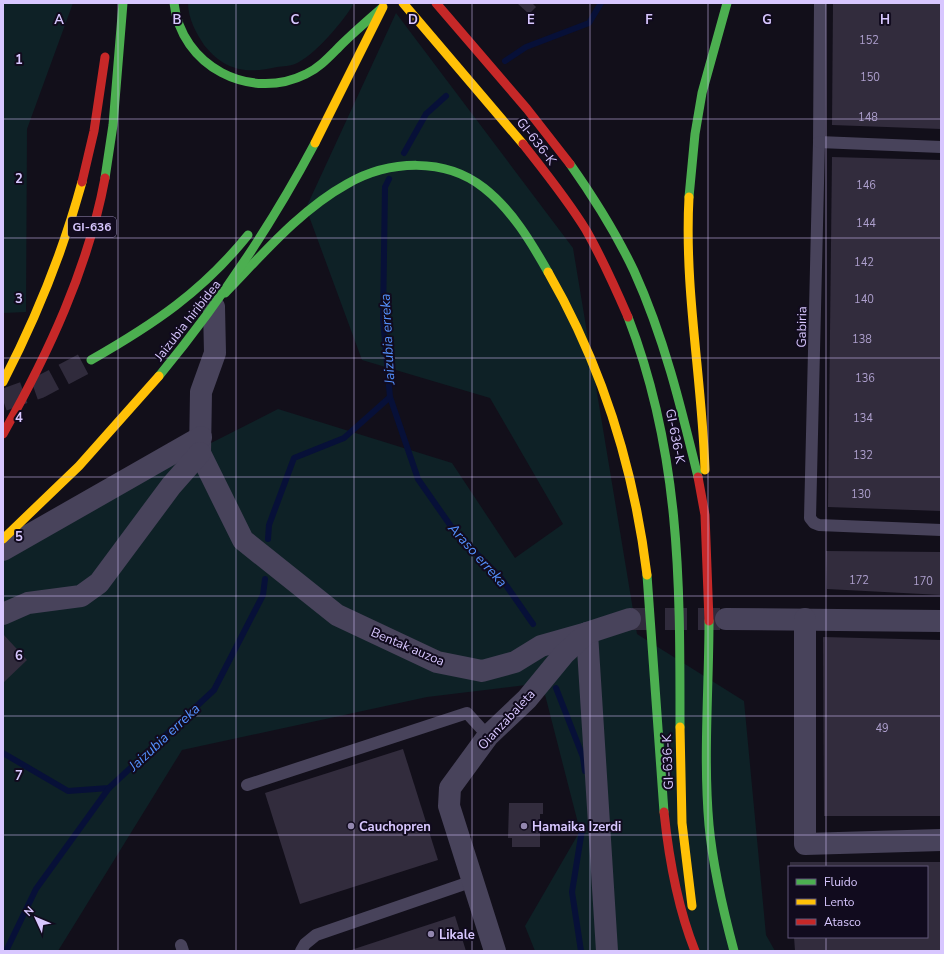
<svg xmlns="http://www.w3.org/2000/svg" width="944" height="954" font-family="'Nunito Sans',sans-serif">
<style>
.green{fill:#0e2126}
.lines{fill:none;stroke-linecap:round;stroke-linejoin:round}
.stream{stroke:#071038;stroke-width:6}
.building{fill:#322c3d}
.street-tunnel{stroke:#302b3c;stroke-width:22;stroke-dasharray:22 11;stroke-linecap:butt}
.secondary-tunnel{stroke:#302b3c;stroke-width:22;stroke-dasharray:22 11;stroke-linecap:butt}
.lane{stroke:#48435b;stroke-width:12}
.street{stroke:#48435b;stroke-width:22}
.fast{stroke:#4caf50;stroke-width:9}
.slow{stroke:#ffc107;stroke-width:9}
.jam{stroke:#c62828;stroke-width:9}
.grid{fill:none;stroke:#d8c7ff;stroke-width:1;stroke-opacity:0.55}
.poi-dot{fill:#9387af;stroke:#110b1e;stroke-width:1.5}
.labels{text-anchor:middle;stroke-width:4;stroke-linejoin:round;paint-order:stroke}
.number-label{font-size:11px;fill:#aea0ce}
.shield{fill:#110b1e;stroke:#9c8fbc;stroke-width:1}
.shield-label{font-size:12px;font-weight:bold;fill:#d8c7ff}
.street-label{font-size:13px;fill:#d8c7ff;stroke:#110b1e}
.poi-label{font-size:13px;font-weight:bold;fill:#d8c7ff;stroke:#110b1e;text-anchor:start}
.water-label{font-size:14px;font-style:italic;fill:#5592ff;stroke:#110b1e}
.grid-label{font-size:13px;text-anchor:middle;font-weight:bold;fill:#d8c7ff;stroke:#110b1e;stroke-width:4;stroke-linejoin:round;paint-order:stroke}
</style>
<rect width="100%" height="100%" fill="#120f1a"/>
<g class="green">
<polygon points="3,3 73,3 27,129 26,312 3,313"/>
<path d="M188,3H354C344,21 314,56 295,64C290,66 283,66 277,67C246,74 225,71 204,45C196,33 188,18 188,3Z"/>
<polygon points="396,13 573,248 637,634 744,701 766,935 775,951 535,951 525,926 580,831 542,683 427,697 182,750 58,951 3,951 3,558 142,478 278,409 452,463 515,558 563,524 490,398 362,360 306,208"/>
</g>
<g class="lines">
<g class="stream">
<polyline points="505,61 526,47 589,23 601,3"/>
<polyline points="404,153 426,114 446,96"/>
<polyline points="390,397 418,479 455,532 501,578 533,624"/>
<polyline points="268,539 269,525 294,458 344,438 390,397 383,319 385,187 389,179"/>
<polyline points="556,688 583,757 585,771"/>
<polyline points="3,753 68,791 109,788 214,690 263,595 265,579"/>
<polyline points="6,951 36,889 109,788"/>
<polyline points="581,951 572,892 582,830"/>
</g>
</g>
<g class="building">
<polygon points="517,3 532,3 536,7 529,14"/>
<polygon points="833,3 941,3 941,129 832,125"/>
<polygon points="832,157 941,160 941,511 828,507"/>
<polygon points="826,551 941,552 941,595 827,589"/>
<polygon points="3,634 27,660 3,683"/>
<polygon points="823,637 941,640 941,816 824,816"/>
<polygon points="403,749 438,860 300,904 265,793"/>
<polygon points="509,803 543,803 543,814 540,814 540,847 512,847 512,838 508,838"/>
<polygon points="790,862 941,862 941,951 795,951 794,937 927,937 927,867 790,867"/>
<polygon points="455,916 466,951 348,951"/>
</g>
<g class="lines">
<polyline class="street-tunnel" points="632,619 726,619"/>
<polyline class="secondary-tunnel" points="3,400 40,387 91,360"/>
<g class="lane">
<polyline points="820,3 819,142 810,518 814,523 819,525 941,530"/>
<polyline points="819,142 941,147"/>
<polyline points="247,785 467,713 488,736"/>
<polyline points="181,945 183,951"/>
<polyline points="301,951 305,944 316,935 473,881"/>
</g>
<g class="street">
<polyline points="214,307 215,353 201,392 200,453 243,540 337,615 437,662 482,671 515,662 541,646 587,633 607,951"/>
<polyline points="3,550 201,437"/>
<polyline points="3,614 28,603 81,596 99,583 171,486 200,453"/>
<polyline points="726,619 941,621"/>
<polyline points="805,619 805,844 941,840"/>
<polyline points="495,951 449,806 450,788 488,736 527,699 564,654 587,633 630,619"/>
</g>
<g class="fast">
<path d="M174,3C181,66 250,102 306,74C319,68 329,57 339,47C353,33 367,21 382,8"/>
<path d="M570,164C594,198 616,233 634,271C664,337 681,407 698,477"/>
<polyline points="105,178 113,125 123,3"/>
<polyline points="689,197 695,134 702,93 727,3"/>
<path d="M225,293C262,255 300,210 347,184C389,160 445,157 484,188C512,210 531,242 548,272"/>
<path d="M628,317C681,454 680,584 680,727"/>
<path d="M91,360C154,324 202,292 248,235"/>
<path d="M159,376C219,303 271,226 315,143"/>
<polyline points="647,575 664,812"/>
<path d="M709,621C709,689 703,757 709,825C713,868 723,910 734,951"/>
</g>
<g class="slow">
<polyline points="403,3 523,144"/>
<polyline points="315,143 383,7"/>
<path d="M689,197C684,289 702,378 705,470"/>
<path d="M548,272C602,366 634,468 647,575"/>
<path d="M3,382C36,318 63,252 82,182"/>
<polyline points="3,539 79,466 159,376"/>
<polyline points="680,727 682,823 692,906"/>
</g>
<g class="jam">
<polyline points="436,3 527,109 570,164"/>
<path d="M523,144C545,172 567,199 586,230C602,258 615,287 628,317"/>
<polyline points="82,182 94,131 105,57"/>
<path d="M3,434C48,354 88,269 105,178"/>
<polyline points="698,477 705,515 709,621"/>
<path d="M664,812C669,860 677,906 695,951"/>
</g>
</g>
<path class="grid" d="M118,3V951M236,3V951M354,3V951M472,3V951M590,3V951M708,3V951M826,3V867M3,119H941M3,238H941M3,358H941M3,477H941M3,596H941M3,716H941M3,835H941M826,937V951"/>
<g class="poi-dot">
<circle cx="351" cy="826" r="4"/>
<circle cx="524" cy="826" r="4"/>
<circle cx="431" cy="934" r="4"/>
</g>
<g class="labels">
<g class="number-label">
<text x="869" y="44">152</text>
<text x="870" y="81">150</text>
<text x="868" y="121">148</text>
<text x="866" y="189">146</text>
<text x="866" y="227">144</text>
<text x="864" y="266">142</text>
<text x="864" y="303">140</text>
<text x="862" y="343">138</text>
<text x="865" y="382">136</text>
<text x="863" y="422">134</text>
<text x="863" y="459">132</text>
<text x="861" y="498">130</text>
<text x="859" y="584">172</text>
<text x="923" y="585">170</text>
<text x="882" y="732">49</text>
</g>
<rect class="shield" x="68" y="217" width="48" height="20" rx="3"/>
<g class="shield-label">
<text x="92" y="231">GI-636</text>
</g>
<g class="street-label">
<text transform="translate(537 141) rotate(52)" y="5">GI-636-K</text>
<text transform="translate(187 320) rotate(-52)" y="5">Jaizubia hiribidea</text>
<text transform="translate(801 327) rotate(-89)" y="5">Gabiria</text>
<text transform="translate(676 436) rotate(79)" y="5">GI-636-K</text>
<text transform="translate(408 646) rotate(23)" y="5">Bentak auzoa</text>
<text transform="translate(506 719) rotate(-47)" y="5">Oianzabaleta</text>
<text transform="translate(667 762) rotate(-92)" y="5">GI-636-K</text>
</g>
<g class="poi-label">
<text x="359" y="831">Cauchopren</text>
<text x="532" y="831">Hamaika Izerdi</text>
<text x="439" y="939">Likale</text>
</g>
<g class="water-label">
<text transform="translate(387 339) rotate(-93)" y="5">Jaizubia erreka</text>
<text transform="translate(478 555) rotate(48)" y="5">Araso erreka</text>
<text transform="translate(164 737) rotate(-43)" y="5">Jaizubia erreka</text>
</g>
</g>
<g class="grid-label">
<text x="59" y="24">A</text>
<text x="177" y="24">B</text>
<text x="295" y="24">C</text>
<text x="413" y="24">D</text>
<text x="531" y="24">E</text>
<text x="649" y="24">F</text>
<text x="767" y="24">G</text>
<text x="885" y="24">H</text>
<text x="19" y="64">1</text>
<text x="19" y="183">2</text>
<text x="19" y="303">3</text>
<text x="19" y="422">4</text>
<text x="19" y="541">5</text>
<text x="19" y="660">6</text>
<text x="19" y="780">7</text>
</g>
<rect width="944" height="954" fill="none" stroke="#d8c7ff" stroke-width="8"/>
<rect x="788" y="866" width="140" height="72" fill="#110b1e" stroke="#615678"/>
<rect x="796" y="879" width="20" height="6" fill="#4caf50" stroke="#615678"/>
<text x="824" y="886" font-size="12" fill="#d8c7ff">Fluido</text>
<rect x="796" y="899" width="20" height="6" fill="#ffc107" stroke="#615678"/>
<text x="824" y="906" font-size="12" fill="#d8c7ff">Lento</text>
<rect x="796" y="919" width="20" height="6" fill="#c62828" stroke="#615678"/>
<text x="824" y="926" font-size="12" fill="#d8c7ff">Atasco</text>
<g transform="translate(36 918) rotate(314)" stroke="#110b1e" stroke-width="3" paint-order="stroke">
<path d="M0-3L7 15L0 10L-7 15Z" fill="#d8c7ff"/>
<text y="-6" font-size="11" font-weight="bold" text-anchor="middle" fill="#d8c7ff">N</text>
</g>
</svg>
